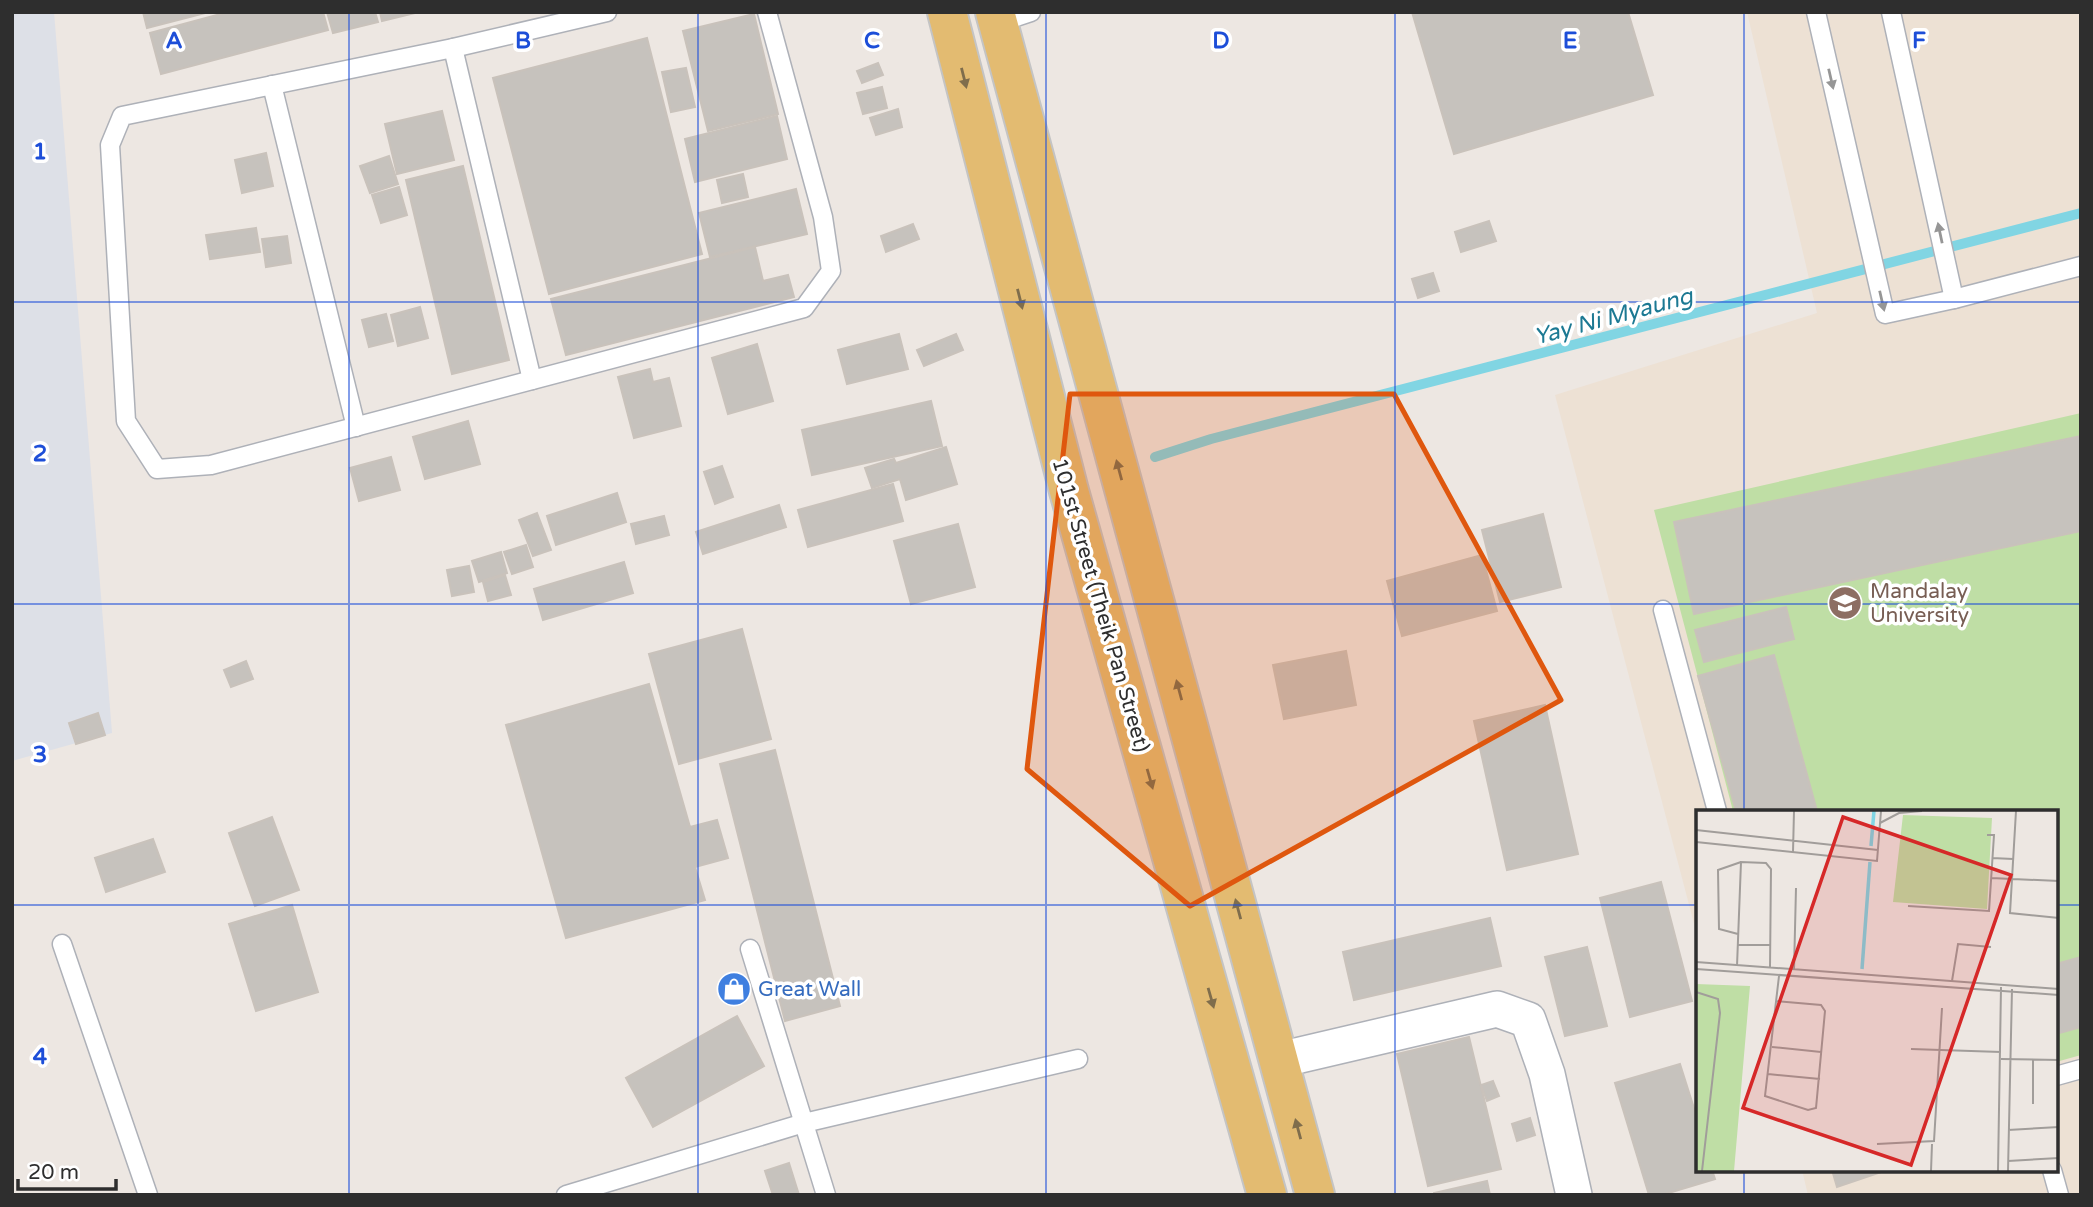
<svg xmlns="http://www.w3.org/2000/svg" width="2093" height="1207" font-family="'Varela Round',sans-serif">
<style>
.education{fill:#ede1d4}
.airport{fill:#dde0e7}
.green{fill:#bfdea5}
.lines{fill:none;stroke-linecap:round;stroke-linejoin:round}
.stream{stroke:#81d5e3;stroke-width:10}
.building{fill:#c6c2bd;stroke:#c9c2bb;stroke-width:2}
.service-casing{stroke:#aeb1b8;stroke-width:21}
.minor-casing{stroke:#aeb1b8;stroke-width:38}
.primary-casing{stroke:#c4c4c4;stroke-width:42}
.service{stroke:#fff;stroke-width:18}
.minor{stroke:#fff;stroke-width:35}
.primary{stroke:#e3bb71;stroke-width:38}
.oneway{fill:#7f6d4c}
.oneway2{fill:#969696}
.marked{fill:#df570e;fill-opacity:0.2;stroke:#df570e;stroke-width:5;stroke-linejoin:round}
.grid{fill:none;stroke:#1d4ed8;stroke-width:2;stroke-opacity:0.55}
.labels{text-anchor:middle;stroke-width:7;stroke-linejoin:round;paint-order:stroke}
.education-label{font-size:21px;fill:#785e54;stroke:#fff;text-anchor:start}
.street-label{font-size:21px;fill:#2e2e2e;stroke:#fff}
.shop-label{font-size:21px;fill:#366cbe;stroke:#fff;text-anchor:start}
.water-label{font-size:23px;font-style:italic;fill:#1c7993;stroke:#fff}
.inset-river{fill:none;stroke:#81d5e3;stroke-width:3.5}
.inset-road{fill:none;stroke:#a19d9a;stroke-width:2}
.view{fill:#d62828;fill-opacity:0.15;stroke:#d62828;stroke-width:3.5}
.inset-edge{fill:none;stroke:#2e2e2e;stroke-width:3.5}
.grid-label{font-size:23px;text-anchor:middle;font-weight:bold;fill:#1d4ed8;stroke:#fff;stroke-width:7;stroke-linejoin:round;paint-order:stroke}
</style>
<rect width="100%" height="100%" fill="#ede7e2"/>
<polygon class="education" points="1747,12 2081,12 2081,1195 1808,1195 1802,1170 2056,1170 2056,811 1698,811 1697,935 1555,395 1817,313"/>
<polygon class="airport" points="12,12 54,12 112,733 12,761"/>
<polygon class="green" points="2081,413 2081,1055 2056,1062 2056,811 1733,811 1654,510"/>
<g class="lines">
<polyline class="stream" points="1155,457 1211,439 2081,213"/>
</g>
<g class="building">
<polygon points="143,12 209,12 147,28"/>
<polygon points="228,12 323,12 328,30 161,74 150,33"/>
<polygon points="327,12 375,12 378,22 333,33"/>
<polygon points="380,12 419,12 382,21"/>
<polygon points="1412,12 1628,12 1653,95 1454,154"/>
<polygon points="754,14 778,114 708,131 683,31"/>
<polygon points="647,38 702,254 549,294 493,78"/>
<polygon points="878,63 883,75 862,83 857,71"/>
<polygon points="686,68 695,107 671,112 662,72"/>
<polygon points="882,87 887,108 863,114 857,93"/>
<polygon points="898,109 902,127 876,135 870,118"/>
<polygon points="442,111 454,160 397,174 385,124"/>
<polygon points="777,116 787,159 695,182 685,139"/>
<polygon points="266,153 273,186 242,193 235,160"/>
<polygon points="389,156 398,184 370,193 360,166"/>
<polygon points="463,166 509,360 452,374 406,180"/>
<polygon points="743,174 748,197 722,203 717,180"/>
<polygon points="399,187 407,215 381,223 372,195"/>
<polygon points="796,189 807,234 710,257 699,213"/>
<polygon points="1489,221 1496,241 1461,252 1455,232"/>
<polygon points="913,224 919,239 886,252 881,236"/>
<polygon points="256,228 260,252 210,259 206,235"/>
<polygon points="287,236 291,263 266,267 262,239"/>
<polygon points="755,247 763,281 788,275 794,297 566,355 551,299"/>
<polygon points="1433,273 1439,291 1418,298 1412,279"/>
<polygon points="420,307 428,338 398,346 391,315"/>
<polygon points="386,314 393,341 369,347 362,320"/>
<polygon points="899,334 908,369 847,384 838,350"/>
<polygon points="956,334 963,350 924,366 917,350"/>
<polygon points="757,344 773,401 728,414 712,358"/>
<polygon points="650,369 653,382 669,378 681,426 634,438 618,377"/>
<polygon points="931,401 942,446 812,475 802,430"/>
<polygon points="468,421 480,464 425,479 413,437"/>
<polygon points="2081,436 2081,531 1694,614 1674,522"/>
<polygon points="946,447 957,484 906,500 900,479 872,488 865,468 894,459 896,463"/>
<polygon points="391,457 400,490 359,501 350,468"/>
<polygon points="722,466 733,497 715,504 704,472"/>
<polygon points="893,484 903,521 808,547 798,510"/>
<polygon points="617,493 626,522 556,545 547,516"/>
<polygon points="779,505 786,527 703,554 696,532"/>
<polygon points="537,513 551,550 533,556 519,520"/>
<polygon points="1543,514 1561,587 1500,602 1482,530"/>
<polygon points="664,516 669,535 636,544 631,524"/>
<polygon points="958,524 975,587 911,604 894,541"/>
<polygon points="526,545 533,567 512,574 504,552"/>
<polygon points="501,552 507,573 479,582 472,561"/>
<polygon points="1482,555 1497,611 1402,636 1387,581"/>
<polygon points="624,562 633,593 543,620 534,589"/>
<polygon points="469,566 474,592 452,596 447,570"/>
<polygon points="505,575 511,595 488,601 483,582"/>
<polygon points="1786,607 1794,639 1704,662 1695,630"/>
<polygon points="742,629 771,739 679,764 649,654"/>
<polygon points="1346,651 1356,705 1284,719 1273,665"/>
<polygon points="1774,655 1817,811 1736,811 1698,676"/>
<polygon points="246,661 253,679 231,687 224,670"/>
<polygon points="649,684 690,827 717,820 728,858 695,867 705,900 566,938 506,725"/>
<polygon points="1545,705 1578,854 1507,870 1474,721"/>
<polygon points="98,713 105,735 76,744 69,723"/>
<polygon points="775,750 840,1006 785,1021 720,764"/>
<polygon points="272,817 299,890 255,906 229,833"/>
<polygon points="153,839 165,872 106,892 95,858"/>
<polygon points="1661,882 1692,1001 1630,1017 1600,898"/>
<polygon points="292,905 318,992 256,1011 229,924"/>
<polygon points="1490,918 1501,966 1354,1000 1343,952"/>
<polygon points="1587,947 1607,1026 1565,1036 1545,957"/>
<polygon points="2081,957 2081,1027 2056,1034 2056,964"/>
<polygon points="737,1016 764,1066 653,1127 626,1078"/>
<polygon points="1469,1037 1501,1169 1428,1186 1397,1054"/>
<polygon points="1680,1064 1698,1121 1698,1170 1712,1170 1715,1179 1662,1195 1649,1195 1615,1083"/>
<polygon points="1493,1081 1499,1096 1487,1101 1481,1085"/>
<polygon points="1530,1118 1535,1135 1517,1141 1512,1124"/>
<polygon points="789,1163 799,1195 773,1195 765,1171"/>
<polygon points="1832,1170 1887,1170 1837,1187"/>
<polygon points="1487,1181 1490,1195 1434,1195 1434,1193"/>
</g>
<g class="lines">
<g class="service-casing">
<g id="service">
<polyline points="607,12 453,48 122,116 110,145 126,421 157,469 211,465 804,308 831,271 823,217 767,12"/>
<polyline points="1816,12 1885,314 1954,299 2081,266"/>
<polyline points="1891,12 1954,299"/>
<polyline points="998,23 1031,12"/>
<polyline points="453,48 532,380"/>
<polyline points="272,85 356,427"/>
<polyline points="1663,610 1717,811"/>
<polyline points="62,944 148,1195"/>
<polyline points="750,949 826,1195"/>
<polyline points="2056,1076 2081,1069"/>
<polyline points="2052,1170 2059,1195"/>
<polyline points="566,1195 804,1123 1078,1059"/>
</g>
</g>
<g class="minor-casing">
<polyline id="minor" points="1279,1060 1497,1009 1528,1020 1547,1074 1574,1195"/>
</g>
<g class="primary-casing">
<g id="primary">
<polyline points="947,12 1069,491 1267,1195"/>
<polyline points="995,12 1315,1195"/>
</g>
</g>
<use href="#service" class="service"/>
<use href="#minor" class="minor"/>
<use href="#primary" class="primary"/>
</g>
<defs><path id="oneway-solid" d="M-6-.8H1V-3.2L6.5 0L1 3.2V.8H-6Z" transform="scale(1.75)"/></defs>
<g class="oneway">
<use href="#oneway-solid" transform="translate(964 78) rotate(76)"/>
<use href="#oneway-solid" transform="translate(1020 299) rotate(76)"/>
<use href="#oneway-solid" transform="translate(1119 470) rotate(-105)"/>
<use href="#oneway-solid" transform="translate(1179 690) rotate(-105)"/>
<use href="#oneway-solid" transform="translate(1150 779) rotate(74)"/>
<use href="#oneway-solid" transform="translate(1238 909) rotate(-105)"/>
<use href="#oneway-solid" transform="translate(1211 998) rotate(74)"/>
<use href="#oneway-solid" transform="translate(1298 1129) rotate(-105)"/>
</g>
<g class="oneway2">
<use href="#oneway-solid" transform="translate(1831 79) rotate(77)"/>
<use href="#oneway-solid" transform="translate(1940 233) rotate(-102)"/>
<use href="#oneway-solid" transform="translate(1882 301) rotate(77)"/>
</g>
<path class="marked" d="M1070,394H1394L1561,700L1190,906L1027,769Z"/>
<path class="grid" d="M349,12V1195M698,12V1195M1046,12V1195M1395,12V1195M1744,12V811M12,302H2081M12,604H2081M12,905H1698M2056,905H2081M1744,1170V1195"/>
<defs>
<g id="university-disc" transform="scale(1.75)"><circle r="9.5" fill="#8d6e63" stroke="#fff"/><path d="M0-5L7-2L0 1L-7-2ZM-4 1L0 2.5L4 1V4Q0 6-4 4Z" fill="#fff"/></g>
<g id="shop-disc" transform="scale(1.75)"><circle r="9.5" fill="#3f7fe0" stroke="#fff"/><path d="M-5-2.5h2.3a2.7 3.5 0 0 1 5.4 0H5L5.5 6h-11ZM-1.5-2.5h3a1.5 2.3 0 0 0-3 0Z" fill="#fff"/></g>
</defs>
<g fill-rule="evenodd">
<use href="#university-disc" x="1845" y="603"/>
<use href="#shop-disc" x="734" y="989"/>
</g>
<g class="labels">
<g class="education-label">
<text x="1870" y="598">Mandalay<tspan x="1870" dy="24">University</tspan></text>
</g>
<g class="street-label">
<text transform="translate(1101 605) rotate(74)" y="7">101st Street (Theik Pan Street)</text>
</g>
<g class="shop-label">
<text x="758" y="996">Great Wall</text>
</g>
<g class="water-label">
<text transform="translate(1613 316) rotate(-15)" y="8">Yay Ni Myaung</text>
</g>
</g>
<g transform="translate(1696 810)">
<rect width="362" height="362" fill="#ede7e2"/>
<path d="M207,5L296,8L291,99L197,92ZM0,174L54,176L38,361H0Z" fill="#bfdea5"/>
<path class="inset-river" d="M175,36L178,1M166,159L174,52"/>
<path class="inset-road" d="M320,1L314,103L363,108M184,13L203,3L226,1M0,20L182,40M0,32L181,51L185,1M97,42L98,1M296,48L317,49M295,68L363,71M212,96L293,101L298,25H291M42,124L23,119L22,60L45,52M42,135H75M0,152L363,179M41,156L45,52L70,53L75,59L74,158M0,159L363,185M98,160L100,78M256,171L262,134L295,137M0,182L22,189L24,203L6,361M80,191L125,195L129,201L120,298L112,300L69,286L83,166M76,237L125,242M215,239L305,242M305,249L363,250M337,250V294M72,264L124,269M312,320L363,317M181,334L238,331L246,198M312,351L363,348M235,361L236,334M302,361L305,177M312,361L316,179"/>
<path class="view" d="M147,7L315,65L215,355L47,298Z"/>
<rect width="362" height="362" class="inset-edge"/>
</g>
<g class="grid-label">
<text x="174" y="48">A</text>
<text x="523" y="48">B</text>
<text x="872" y="48">C</text>
<text x="1221" y="48">D</text>
<text x="1570" y="48">E</text>
<text x="1919" y="48">F</text>
<text x="40" y="159">1</text>
<text x="40" y="461">2</text>
<text x="40" y="762">3</text>
<text x="40" y="1064">4</text>
</g>
<rect width="2093" height="1207" fill="none" stroke="#2e2e2e" stroke-width="28"/>
<path d="M18 1179v10h98v-10" fill="none" stroke="#2e2e2e" stroke-width="3.5"/>
<text x="28" y="1179" font-size="21" fill="#2e2e2e" stroke="#ffffff" stroke-width="5" paint-order="stroke">20 m</text>
</svg>
